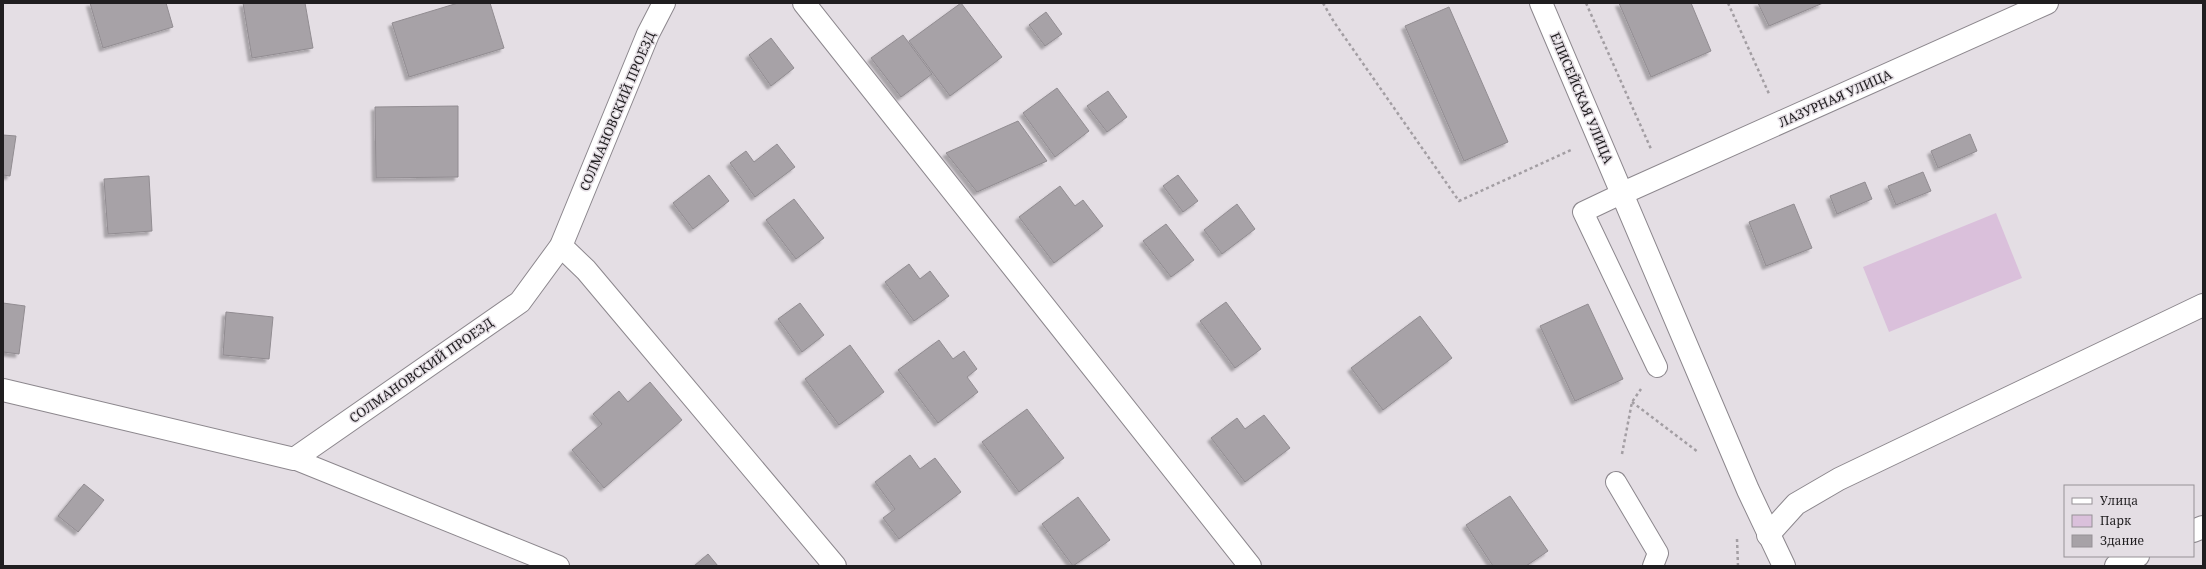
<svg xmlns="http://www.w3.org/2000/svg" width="2206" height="569" font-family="'Noto Serif',serif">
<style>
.green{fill:#dac0db}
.building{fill:#a7a2a7;stroke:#918c91;filter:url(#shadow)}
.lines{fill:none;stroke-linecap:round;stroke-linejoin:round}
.lane-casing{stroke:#8c878d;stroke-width:22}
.street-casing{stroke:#8c878d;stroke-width:24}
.highway-casing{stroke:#8c878d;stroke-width:24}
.path{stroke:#a39ea3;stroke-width:2.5;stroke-dasharray:3 3;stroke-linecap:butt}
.lane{stroke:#fff;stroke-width:20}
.street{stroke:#fff;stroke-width:22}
.highway{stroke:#fff;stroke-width:22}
.labels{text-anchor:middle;stroke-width:3;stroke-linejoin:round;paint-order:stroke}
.street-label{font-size:13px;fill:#201e20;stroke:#e4dee4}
</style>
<defs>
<filter id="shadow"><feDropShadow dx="-3.5" dy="3.5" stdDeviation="1" flood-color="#0004"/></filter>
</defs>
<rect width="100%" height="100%" fill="#e4dee4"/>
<polygon class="green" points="1996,213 2022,278 1889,332 1863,267"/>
<g class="building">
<polygon points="90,3 166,3 173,27 103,48"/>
<polygon points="243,3 305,3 313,48 252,58"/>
<polygon points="458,3 490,3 504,48 409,77 392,23"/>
<polygon points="961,3 1002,57 950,96 909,41"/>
<polygon points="1619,3 1691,3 1711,51 1651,77"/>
<polygon points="1758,3 1823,3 1769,26"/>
<polygon points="1449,7 1508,142 1464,161 1405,26"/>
<polygon points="1046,12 1062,34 1045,46 1029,25"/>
<polygon points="903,35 932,74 901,97 871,58"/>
<polygon points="771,38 794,68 771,86 749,55"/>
<polygon points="1057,88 1089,131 1055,157 1023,113"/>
<polygon points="1108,91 1127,117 1107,132 1087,106"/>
<polygon points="458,106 458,177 376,178 375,107"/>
<polygon points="1018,121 1047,161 977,192 946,153"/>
<polygon points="1970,134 1977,151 1938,168 1931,151"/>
<polygon points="3,135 16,136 10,176 3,175"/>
<polygon points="777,144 795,167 755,197 730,163 746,151 754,162"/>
<polygon points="1923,172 1931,191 1896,205 1888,186"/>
<polygon points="709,175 729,201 693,229 673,203"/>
<polygon points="1178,175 1198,201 1183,212 1163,186"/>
<polygon points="149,176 152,231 108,234 104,179"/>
<polygon points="1865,182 1872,199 1837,214 1830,196"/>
<polygon points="1060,186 1075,206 1083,200 1103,226 1054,263 1019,217"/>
<polygon points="794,199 824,238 796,259 766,220"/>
<polygon points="1237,204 1255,229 1222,254 1204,230"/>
<polygon points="1794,204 1812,248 1766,266 1749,222"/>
<polygon points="1166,224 1194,260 1171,277 1143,241"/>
<polygon points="909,264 920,279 930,271 949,296 914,321 885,282"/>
<polygon points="1226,302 1261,349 1235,368 1200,321"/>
<polygon points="3,303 25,306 19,354 3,352"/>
<polygon points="800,303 824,335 802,352 778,319"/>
<polygon points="1588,304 1623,379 1575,401 1540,326"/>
<polygon points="226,312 273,317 269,359 223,355"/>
<polygon points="1420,316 1452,358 1383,410 1351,368"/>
<polygon points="939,340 953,359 964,351 977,369 967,377 978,392 938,423 898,370"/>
<polygon points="850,345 884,392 839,425 805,379"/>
<polygon points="650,382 682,420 604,488 572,450 602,424 593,414 619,391 628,402"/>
<polygon points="1027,409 1064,458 1019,492 982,442"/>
<polygon points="1264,415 1290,448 1245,482 1211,438 1237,418 1245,429"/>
<polygon points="910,455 920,469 935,458 961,492 899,539 883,518 895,509 875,482"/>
<polygon points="84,484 104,500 78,532 58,516"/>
<polygon points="1510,496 1548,551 1526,566 1493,566 1466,525"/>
<polygon points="1078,497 1110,540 1073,566 1042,524"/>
<polygon points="708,554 718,566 694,566"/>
</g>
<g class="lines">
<g class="lane-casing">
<g id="lane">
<polyline points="1623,193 1583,212 1657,367"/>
<polyline points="294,459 559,566"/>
<polyline points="1616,482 1658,553 1653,566"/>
</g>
</g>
<g class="street-casing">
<g id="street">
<polyline points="804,3 1250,566"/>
<polyline points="1541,3 1748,490 1784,566"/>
<polyline points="1623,193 2047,3"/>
<polyline points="561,246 586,270 835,566"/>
<polyline points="3,390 294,459 520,302 561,246 648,34 664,3"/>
<polyline points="1768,535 1796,504 1839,479 2203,305"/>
</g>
</g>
<g class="highway-casing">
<g id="highway">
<polyline points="2193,531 2203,527"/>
<polyline points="2116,566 2138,556"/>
</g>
</g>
<g class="path">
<polyline points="1323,3 1334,22 1459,201 1571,150"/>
<polyline points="1586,3 1651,149"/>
<polyline points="1728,3 1770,96"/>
<polyline points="1632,402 1698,452"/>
<polyline points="1622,454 1632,402 1641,389"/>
<polyline points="1737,539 1738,566"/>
</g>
<use href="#lane" class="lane"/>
<use href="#street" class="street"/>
<use href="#highway" class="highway"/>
</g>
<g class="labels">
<g class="street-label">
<text transform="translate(1582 98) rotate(67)" y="5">ЕЛИСЕЙСКАЯ УЛИЦА</text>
<text transform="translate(1835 98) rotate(-24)" y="5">ЛАЗУРНАЯ УЛИЦА</text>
<text transform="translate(617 111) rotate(-67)" y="5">СОЛМАНОВСКИЙ ПРОЕЗД</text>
<text transform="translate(421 370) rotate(-35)" y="5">СОЛМАНОВСКИЙ ПРОЕЗД</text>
</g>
</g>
<rect width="2206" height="569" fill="none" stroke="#201e20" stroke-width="8"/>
<rect x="2064" y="485" width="130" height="72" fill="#e4dee4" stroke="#969196"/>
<rect x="2072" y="498" width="20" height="6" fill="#ffffff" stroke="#969196"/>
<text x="2100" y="505" font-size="12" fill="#201e20">Улица</text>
<rect x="2072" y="515" width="20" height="12" fill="#dac0db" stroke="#969196"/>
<text x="2100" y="525" font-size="12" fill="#201e20">Парк</text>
<rect x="2072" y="535" width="20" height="12" fill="#a7a2a7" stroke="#969196"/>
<text x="2100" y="545" font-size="12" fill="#201e20">Здание</text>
</svg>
